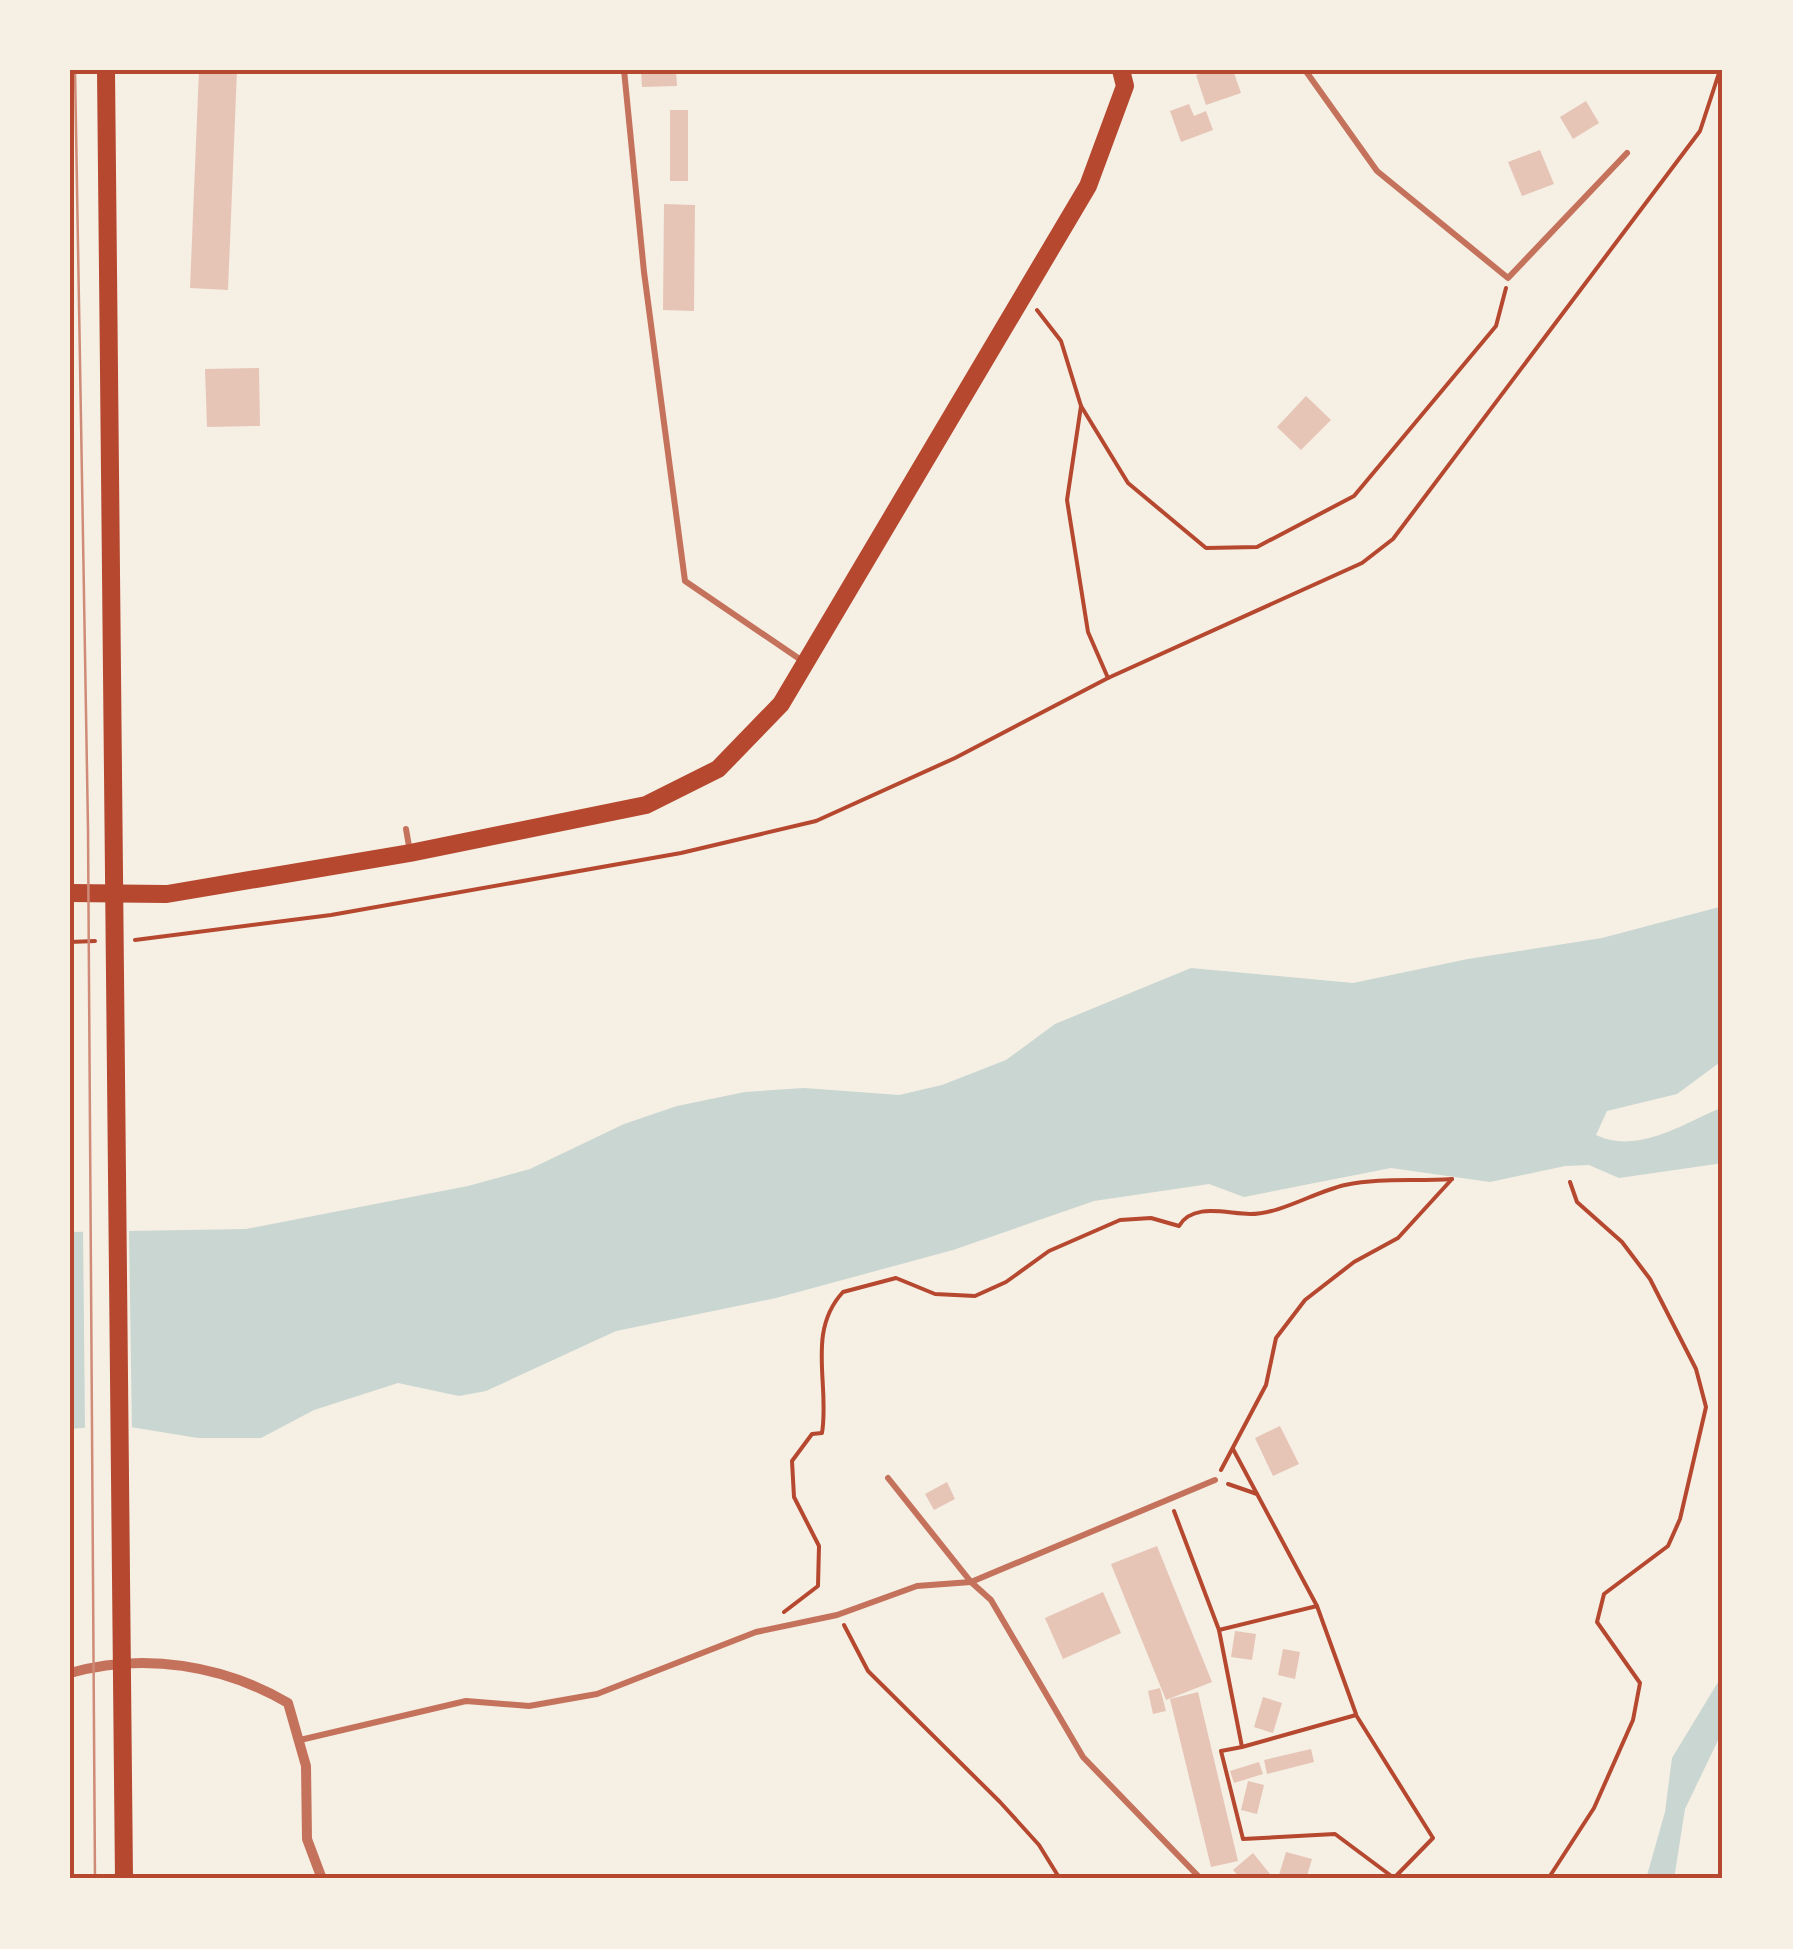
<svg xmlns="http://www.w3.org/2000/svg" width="1793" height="1949" font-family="Inter,sans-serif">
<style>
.water{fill:#c9d6d2}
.pier{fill:#f6efe4}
.building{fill:#e6c5b7}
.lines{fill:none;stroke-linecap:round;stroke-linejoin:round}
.path{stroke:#b5482f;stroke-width:4}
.service{stroke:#c5725c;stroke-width:6}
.minor{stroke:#c5725c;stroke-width:10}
.secondary{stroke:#b5482f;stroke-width:18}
.primary{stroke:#b5482f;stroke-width:18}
.tram{stroke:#cf8b77;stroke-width:2.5}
.neatline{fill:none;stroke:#b5482f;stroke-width:4}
</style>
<rect width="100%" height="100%" fill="#f6efe4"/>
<g class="water">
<path d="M1723,906V1060L1677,1094L1607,1111L1596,1135C1638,1155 1684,1123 1723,1107V1163L1619,1178L1589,1165L1565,1166L1490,1182L1391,1168L1244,1197L1209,1184L1094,1201L953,1250L776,1298L616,1331L486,1391L459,1396L398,1383L314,1410L261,1438H198L118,1425L70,1429V1232L246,1229L468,1186L530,1169L624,1124L677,1106L745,1092L804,1088L899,1095L942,1085L1006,1060L1055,1024L1191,968L1353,983L1468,959L1602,938Z"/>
<polygon points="1723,1674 1723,1730 1685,1809 1674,1879 1646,1879 1665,1812 1672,1758"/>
</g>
<polygon class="pier" points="83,1227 129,1228 132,1433 85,1431"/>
<g class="building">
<polygon points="199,70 237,70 228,290 190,288"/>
<polygon points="641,70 676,70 677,86 642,87"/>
<polygon points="1211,70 1233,70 1241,93 1206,105 1196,75"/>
<polygon points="1586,101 1599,123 1573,139 1560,117"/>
<polygon points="1189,104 1194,116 1206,111 1213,130 1181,142 1170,111"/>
<rect x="670" y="110" width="18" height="71"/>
<polygon points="1540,150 1554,184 1522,196 1508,162"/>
<polygon points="664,204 695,205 694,311 663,310"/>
<polygon points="259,368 260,426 207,427 205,369"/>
<polygon points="1306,396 1331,420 1301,450 1277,427"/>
<polygon points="1280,1426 1299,1464 1273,1476 1255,1438"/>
<polygon points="947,1482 955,1499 934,1510 925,1494"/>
<polygon points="1157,1546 1212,1682 1166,1700 1111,1564"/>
<polygon points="1103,1592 1121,1633 1063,1659 1045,1618"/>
<polygon points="1235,1631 1256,1634 1252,1660 1231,1657"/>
<polygon points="1283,1649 1300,1652 1295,1679 1278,1675"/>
<polygon points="1160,1688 1166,1711 1153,1714 1148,1691"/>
<polygon points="1198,1692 1238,1861 1211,1867 1170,1699"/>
<polygon points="1263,1697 1282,1703 1273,1733 1254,1727"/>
<polygon points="1311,1749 1314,1762 1267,1774 1264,1760"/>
<polygon points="1259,1762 1263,1774 1234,1783 1230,1771"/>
<polygon points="1248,1781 1264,1785 1257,1814 1241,1810"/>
<polygon points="1286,1852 1312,1859 1306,1879 1279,1875"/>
<polygon points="1253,1853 1270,1874 1264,1879 1241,1879 1233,1870"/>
</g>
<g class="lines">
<g class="path">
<polyline points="1037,310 1061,341 1081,406 1128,483 1206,548 1257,547 1354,496 1496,326 1506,288"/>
<polyline points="1081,406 1067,500 1088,632 1108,678"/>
<polyline points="135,940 331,915 681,853 816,821 955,758 1108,678 1362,563 1393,539 1700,131 1720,70"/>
<polyline points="70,942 95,941"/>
<polyline points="1221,1470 1266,1385 1276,1338 1305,1300 1354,1262 1398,1238 1452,1179"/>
<polyline points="1228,1484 1257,1494"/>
<polyline points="1174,1511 1219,1630 1317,1606 1233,1449"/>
<polyline points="1317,1606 1356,1714"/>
<path d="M784,1612L818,1586L819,1546L794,1497L792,1461L812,1434L822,1433C830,1384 806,1332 843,1292L896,1278L935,1294L975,1296L1006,1282L1049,1251L1120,1220L1151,1218L1179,1226C1193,1202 1227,1214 1250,1214C1281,1214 1314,1192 1345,1185C1382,1177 1416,1182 1452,1179"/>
<polyline points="844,1625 868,1671 1000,1802 1039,1845 1060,1879"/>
<polyline points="1219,1630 1242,1747 1356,1715 1433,1838 1394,1878 1335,1834 1243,1839 1221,1751 1242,1747"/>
<polyline points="1548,1879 1594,1808 1633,1720 1640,1683 1597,1622 1604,1594 1668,1546 1680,1519 1706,1407 1696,1369 1650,1279 1622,1242 1577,1202 1570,1182"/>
</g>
<g class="service">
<polyline points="624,70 644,272 685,581 804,662"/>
<polyline points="1305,70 1377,171 1508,278 1627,153"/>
<polyline points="406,829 410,852"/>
<polyline points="888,1478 971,1582 991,1600 1083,1757 1201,1879"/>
<polyline points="300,1740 466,1701 529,1706 597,1694 756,1632 837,1615 917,1586 971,1582 1215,1480"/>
</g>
<path class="minor" d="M70,1673C144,1652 223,1665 288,1703L306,1766L307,1839L322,1879"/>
<polyline class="secondary" points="70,893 167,894 410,853 646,805 718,769 781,704 1088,186 1125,86 1121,70"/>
<polyline class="primary" points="106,70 124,1879"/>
<polyline class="tram" points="75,70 88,829 95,1879"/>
</g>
<rect width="1793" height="1949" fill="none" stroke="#f6efe4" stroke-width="145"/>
<rect x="72" y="72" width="1648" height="1804" class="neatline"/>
</svg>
